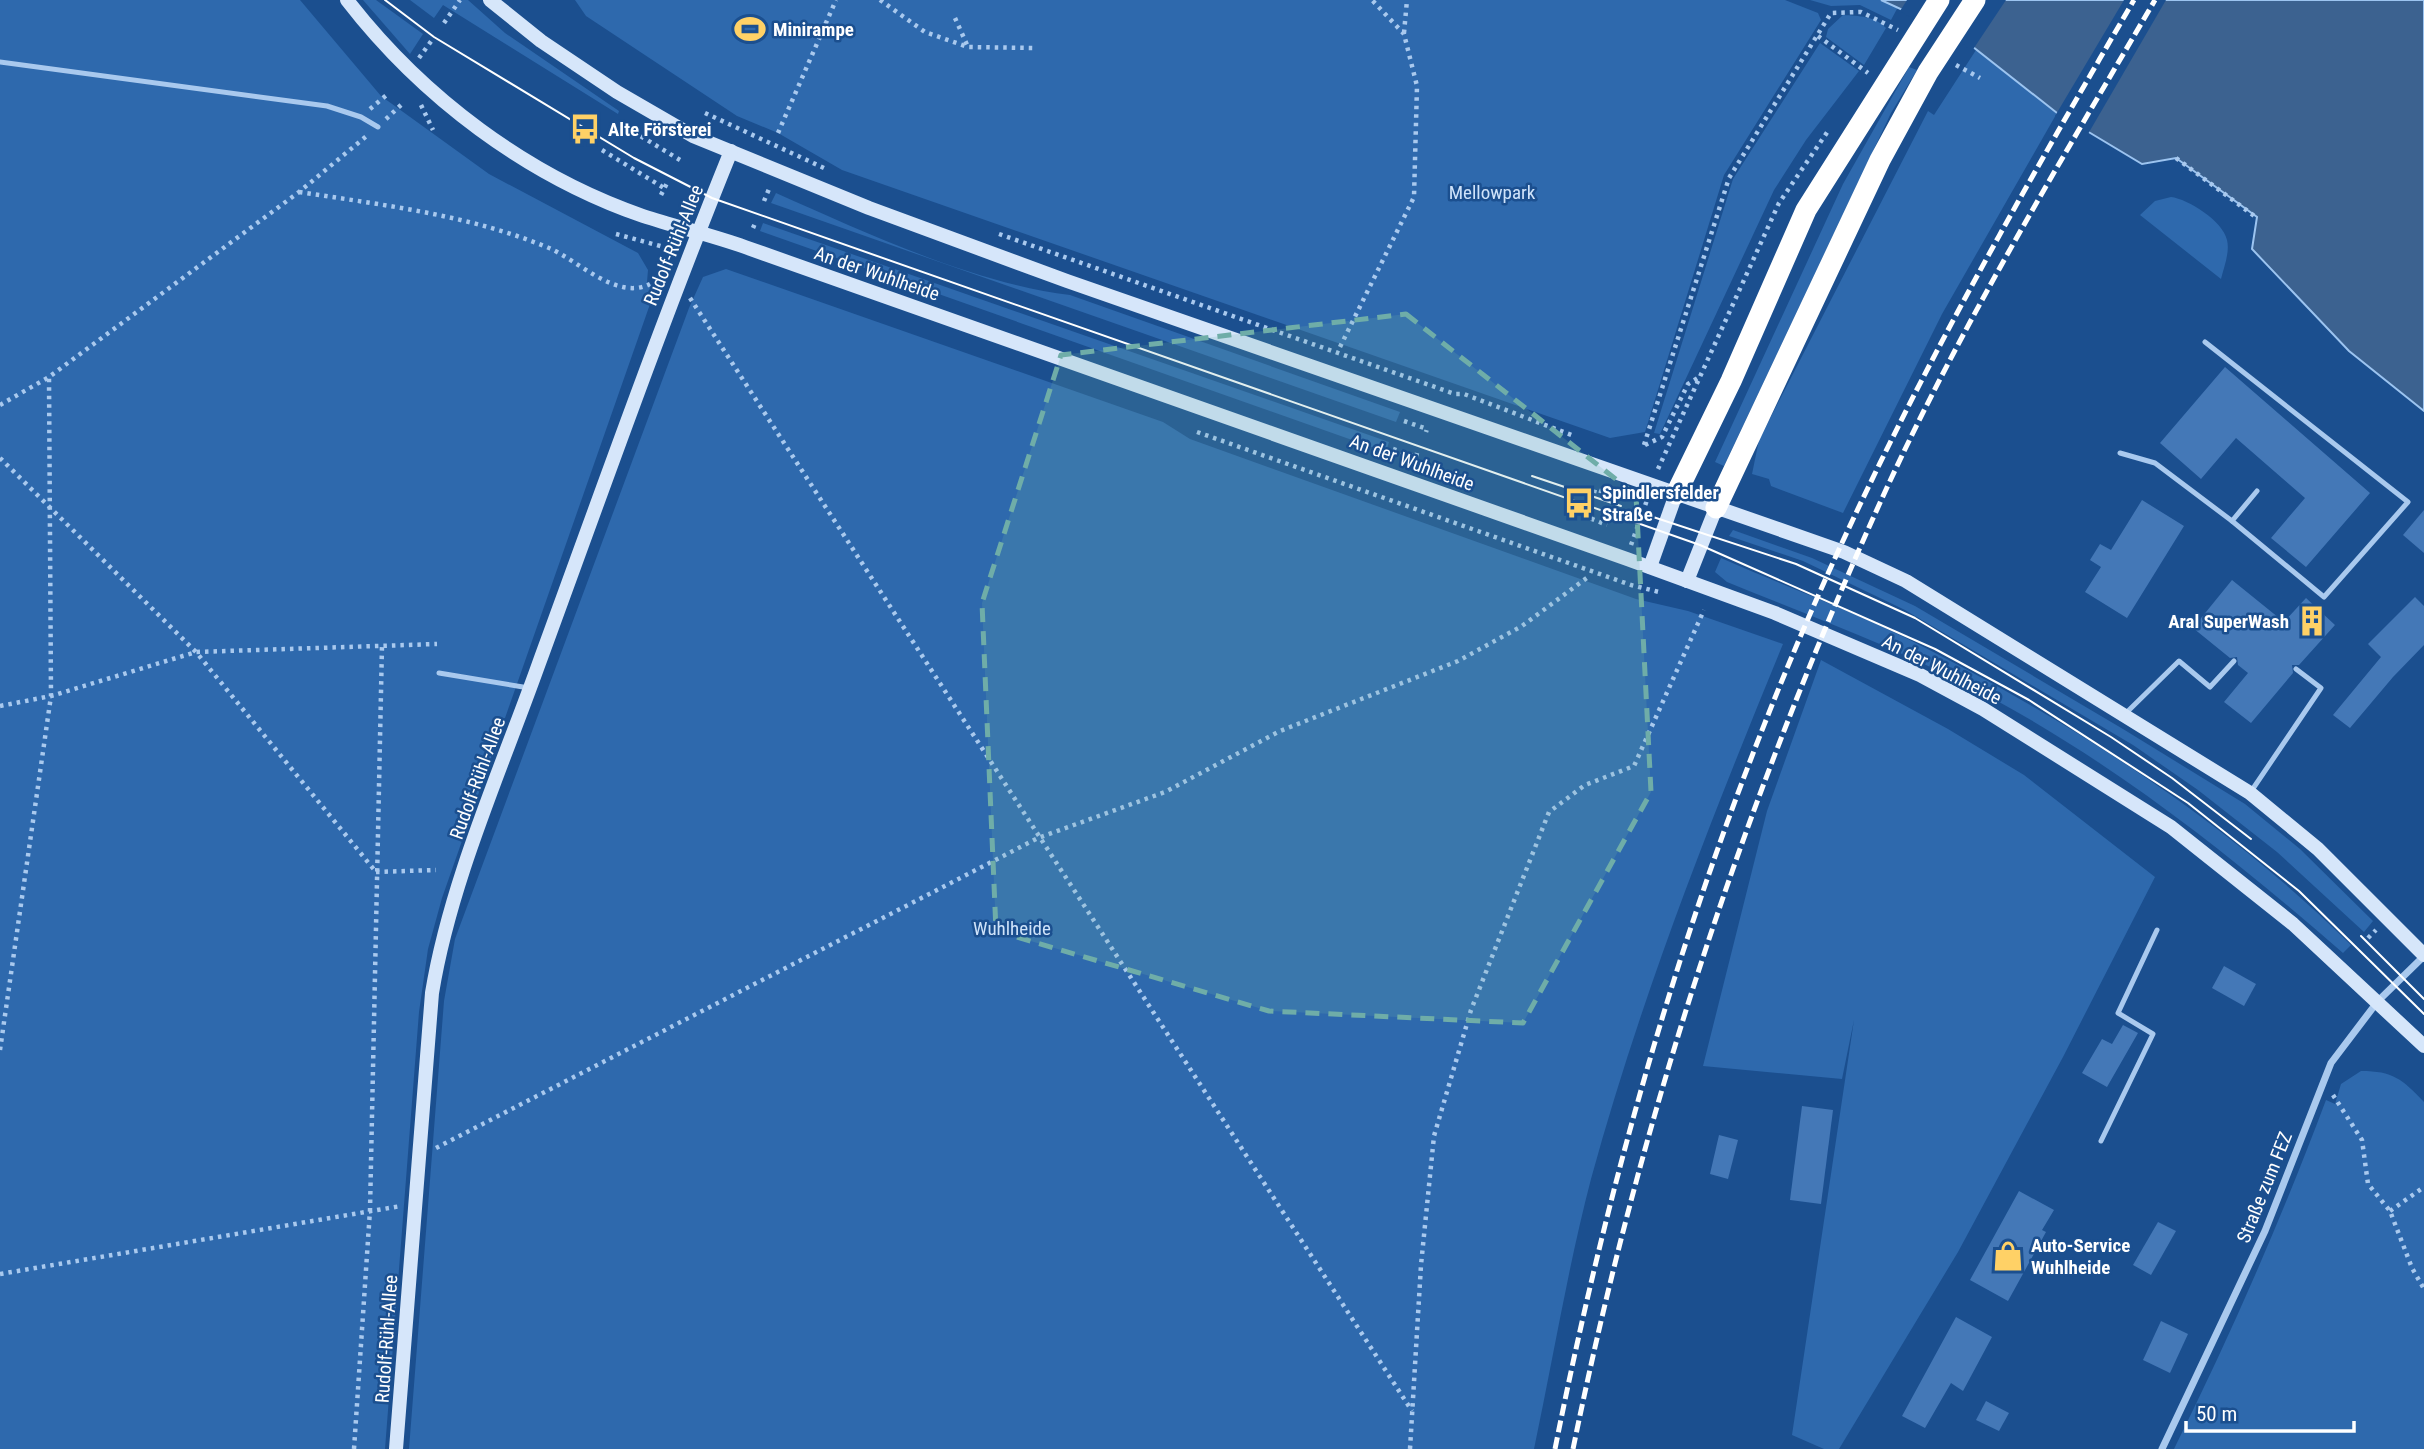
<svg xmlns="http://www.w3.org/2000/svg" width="2424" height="1449" font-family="'Roboto Condensed',sans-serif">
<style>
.green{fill:#2e69ad}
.water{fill:#3c6290;stroke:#9cc4f0;stroke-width:2}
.pier{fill:#1b4f8f}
.building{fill:#4478b7}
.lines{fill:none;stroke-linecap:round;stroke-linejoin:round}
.path{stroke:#a9c9ee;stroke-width:4.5;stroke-dasharray:3.5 5;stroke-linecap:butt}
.lane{stroke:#a9c9ee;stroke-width:5}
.street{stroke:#a9c9ee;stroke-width:7}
.secondary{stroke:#d6e6fa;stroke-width:14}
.highway{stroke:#fff;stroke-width:21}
.tram{stroke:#fff;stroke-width:2}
.rail{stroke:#fff;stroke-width:5;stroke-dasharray:12 5;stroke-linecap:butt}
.marked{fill:#6fada8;fill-opacity:0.2;stroke:#6fada8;stroke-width:5;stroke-dasharray:14 9;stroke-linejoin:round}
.labels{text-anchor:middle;stroke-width:5;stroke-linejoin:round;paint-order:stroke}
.poi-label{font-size:19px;font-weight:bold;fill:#fff;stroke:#1b4f8f;text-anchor:start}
.park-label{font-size:19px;fill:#cfe3fa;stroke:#1b4f8f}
.street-label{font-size:19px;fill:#fff;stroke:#1b4f8f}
</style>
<rect width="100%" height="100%" fill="#1b4f8f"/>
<g class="green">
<polygon points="0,0 300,0 381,96 489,174 638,253 648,270 647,282 656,287 442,898 428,949 419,1012 385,1449 0,1449"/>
<polygon points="363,0 376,0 423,34 410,54"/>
<polygon points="410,0 468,0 505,33 619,111 618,114 443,5 434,18"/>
<polygon points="575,0 1785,0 1818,13 1821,20 1724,175 1645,432 1610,438 842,170 778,133 737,116 586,16"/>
<polygon points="1810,0 1881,0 1898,7 1891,20 1860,5 1831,6"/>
<path d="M1843,15C1859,16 1875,16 1886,28L1864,65L1826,37L1828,29Z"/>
<polygon points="1820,43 1859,71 1806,140 1774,190 1660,434 1654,433 1733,179"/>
<polygon points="1976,50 2057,113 1942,314 1843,513 1771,486 1769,479 1752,474 1759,440 1928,111 1934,115"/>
<polygon points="1909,67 1917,70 1891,113 1724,466 1715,462 1843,184"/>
<path d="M776,193C864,232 975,284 1070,295L1400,412L1396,422L771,203Z"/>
<path d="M2171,197C2188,199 2223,221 2227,240C2230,252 2224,267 2221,279L2140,215L2155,201Z"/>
<polygon points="763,223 1389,442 1386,452 760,231"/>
<path d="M726,269L1163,422L1190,439L1636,599L1688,611L1783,644C1711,819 1641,996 1591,1179C1568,1267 1553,1359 1534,1449H409L444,1001L455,939L689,308L703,277Z"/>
<polygon points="1733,530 1812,558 1915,606 2123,729 2245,804 2300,849 2373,921 2364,932 2277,852 2198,790 2133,745 1905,610 1803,561 1729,536"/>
<path d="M1721,558C1782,585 1846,608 1906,638C2066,718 2224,819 2351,945L2343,953C2234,858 2118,766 1990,697C1906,651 1816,618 1727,582L1715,572Z"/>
<polygon points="1821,660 1948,729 2024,775 2155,877 2063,1057 1958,1252 1839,1449 1824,1449 1792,1435 1854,1020 1842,1079 1703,1066 1767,811"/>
<path d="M2361,1071C2393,1071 2402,1079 2424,1102V1449H2174C2231,1334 2281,1220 2326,1100L2335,1104L2341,1084Z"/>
</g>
<polygon class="water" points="1881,0 2424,0 2424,411 2349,351 2252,249 2257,217 2176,158 2142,164 2057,113 1940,21 1918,17"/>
<g class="pier">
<polygon points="1907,0 2006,0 1972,51 1938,25 1917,21 1900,11"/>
<polygon points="2124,0 2166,0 2088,134 2055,116"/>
</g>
<g class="building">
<polygon points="2225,367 2370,493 2306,567 2271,538 2305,498 2236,438 2201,479 2160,443"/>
<polygon points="2142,500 2184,526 2127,618 2085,592 2101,567 2090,560 2100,544 2111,550"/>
<polygon points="2424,510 2424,553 2403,535"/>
<polygon points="2232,580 2284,622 2306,598 2335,625 2299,665 2292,665 2293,673 2251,723 2224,702 2248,673 2238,665 2237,657 2230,658 2193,628"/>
<polygon points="2415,597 2424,606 2424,645 2393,677 2350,728 2333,715 2381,657 2368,644"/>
<polygon points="2224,966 2256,984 2244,1006 2212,988"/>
<polygon points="2123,1025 2138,1033 2107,1087 2082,1073 2102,1039 2112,1044"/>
<polygon points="1802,1106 1833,1110 1821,1204 1790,1200"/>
<polygon points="1719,1135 1738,1140 1728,1179 1710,1174"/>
<polygon points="2019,1191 2054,1210 2042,1230 2046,1232 2008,1301 1970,1280"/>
<polygon points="2158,1222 2176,1231 2151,1275 2133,1265"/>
<polygon points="1956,1317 1992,1337 1963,1391 1951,1383 1925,1428 1902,1416"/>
<polygon points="2161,1321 2188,1334 2170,1373 2143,1360"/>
<polygon points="1986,1401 2009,1413 1999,1431 1976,1420"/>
</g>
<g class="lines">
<g class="path">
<polyline points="880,0 925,32 968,47 1035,48"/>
<polyline points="955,18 968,47"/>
<polyline points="444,23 460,0"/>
<polyline points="1404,33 1407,0"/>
<polyline points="1818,36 1868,73"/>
<polyline points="419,58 432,40"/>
<polyline points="1956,65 1980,78"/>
<polyline points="421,105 433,130"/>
<polyline points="370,109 389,93"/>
<polyline points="705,113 824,168"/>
<polyline points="386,119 401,105"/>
<polyline points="619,123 680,160"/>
<polyline points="778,133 836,0"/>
<polyline points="602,150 664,188"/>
<polyline points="2176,158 2257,218"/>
<path d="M299,192C383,205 470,215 549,248C579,261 617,301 650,284"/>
<polyline points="661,195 667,183"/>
<polyline points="764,201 769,189"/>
<polyline points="753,228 756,221"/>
<polyline points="616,234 675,250"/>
<polyline points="999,234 1455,394 1464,394 1574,436"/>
<polyline points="690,298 1412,1411"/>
<polyline points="1340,347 1414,197 1417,86 1404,34 1372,0"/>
<polyline points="0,405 49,377 299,192 369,134"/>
<polyline points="1404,421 1427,429 1426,432"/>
<polyline points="1197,432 1631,585 1659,592"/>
<polyline points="1644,445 1729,178 1831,13 1861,12 1898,30"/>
<polyline points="1645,445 1662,437 1688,384 1701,376"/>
<polyline points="1393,449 1416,457 1417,453"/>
<polyline points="0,458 196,652 376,872"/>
<polyline points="1658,469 1779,203 1828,131"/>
<polyline points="1594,493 1595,489 1617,497"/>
<polyline points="1588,513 1587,517 1607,525"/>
<polyline points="1631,545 1647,500"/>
<polyline points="0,706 51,696 196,652 437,644"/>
<polyline points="376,872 436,870"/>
<polyline points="2368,938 2376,930"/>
<polyline points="0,1050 51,696 49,377"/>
<polyline points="2333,1095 2362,1140 2368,1184 2390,1211 2412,1268 2424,1289"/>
<polyline points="436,1148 1038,838 1165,792 1280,731 1458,661 1522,626 1588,577"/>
<polyline points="2390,1211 2424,1187"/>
<polyline points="0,1274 401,1206"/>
<polyline points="354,1449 370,1210 382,645"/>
<polyline points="1410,1449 1421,1265 1434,1136 1471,1010 1549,812 1585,785 1634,766 1704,610"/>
</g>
<g class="lane">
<polyline points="0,62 327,106 361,117 378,127"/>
<polyline points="2205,342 2408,502 2324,597 2232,521"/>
<polyline points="2120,453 2155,463 2232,521 2257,491"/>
<polyline points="439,673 529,688"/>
<polyline points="2125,714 2179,661 2210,687 2234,661"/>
<polyline points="2250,793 2321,688 2296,669"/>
<polyline points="2101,1141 2153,1034 2118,1013 2157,930"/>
</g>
<polyline class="street" points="2162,1449 2265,1231 2331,1063 2378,1001 2424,956"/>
<g class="secondary">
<path d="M347,0C422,97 527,176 643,216C677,227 711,235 745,247L1627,559L1775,613L1920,675L1983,709L2171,827L2293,924L2424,1046"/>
<polyline points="490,0 541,41 617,92 693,136 869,208 1067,281 1844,552 1906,581 2250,793 2318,849 2424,955"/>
<polyline points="1650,567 1676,494"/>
<polyline points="1687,581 1716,508"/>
<path d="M396,1449L432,993C450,883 500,772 538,666C601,494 662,321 731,151"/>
</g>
<g class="highway">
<polyline points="1676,494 1731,381 1806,210 1939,0"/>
<polyline points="1716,508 1880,160 1928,72 1975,0"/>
</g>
<g class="tram">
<polyline points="385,0 434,37 634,158 712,198 1700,545 1935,649 2029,700 2188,803 2299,891 2424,1014"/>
<polyline points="1532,476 1621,506"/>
<polyline points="1644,514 1796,564 1915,618 2111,737 2172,778 2251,839"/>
<polyline points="2361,936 2424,999"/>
</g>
<g class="rail">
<path d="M1555,1449C1619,1127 1715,810 1856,513C1939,337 2036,168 2134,0"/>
<path d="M1573,1449C1640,1121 1741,810 1879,505C1958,330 2058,166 2155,0"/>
</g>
</g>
<path class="marked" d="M1406,314L1636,495L1651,792L1523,1023L1269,1011L996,931L982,603L1061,355Z"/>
<defs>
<g id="stadium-bare" transform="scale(2.415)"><path d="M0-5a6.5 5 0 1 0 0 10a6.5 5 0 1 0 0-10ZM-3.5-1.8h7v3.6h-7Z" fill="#ffd166" stroke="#1b4f8f" stroke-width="2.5" paint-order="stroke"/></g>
<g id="bus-bare" transform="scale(2.415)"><path d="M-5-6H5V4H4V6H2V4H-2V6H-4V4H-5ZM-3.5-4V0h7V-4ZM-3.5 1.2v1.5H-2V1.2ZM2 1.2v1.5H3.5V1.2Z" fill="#ffd166" stroke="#1b4f8f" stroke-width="2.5" paint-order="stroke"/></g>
<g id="building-bare" transform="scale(2.415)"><path d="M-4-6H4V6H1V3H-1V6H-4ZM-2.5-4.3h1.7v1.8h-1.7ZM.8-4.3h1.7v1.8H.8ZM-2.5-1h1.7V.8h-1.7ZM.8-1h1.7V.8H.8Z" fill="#ffd166" stroke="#1b4f8f" stroke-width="2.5" paint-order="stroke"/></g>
<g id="shop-bare" transform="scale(2.415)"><path d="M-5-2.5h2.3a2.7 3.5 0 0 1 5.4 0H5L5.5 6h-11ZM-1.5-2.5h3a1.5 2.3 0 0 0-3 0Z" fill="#ffd166" stroke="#1b4f8f" stroke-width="2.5" paint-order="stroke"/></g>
</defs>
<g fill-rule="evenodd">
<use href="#stadium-bare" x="750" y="29"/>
<use href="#bus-bare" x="585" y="129"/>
<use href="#bus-bare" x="1579" y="503"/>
<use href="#building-bare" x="2312" y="621"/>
<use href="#shop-bare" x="2008" y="1256"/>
</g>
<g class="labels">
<g class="poi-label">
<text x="773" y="36">Minirampe</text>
<text x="608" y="136">Alte Försterei</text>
<text x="1602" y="499">Spindlersfelder<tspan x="1602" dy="22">Straße</tspan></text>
<text x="2289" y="628" text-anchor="end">Aral SuperWash</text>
<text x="2031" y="1252">Auto-Service<tspan x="2031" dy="22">Wuhlheide</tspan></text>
</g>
<g class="park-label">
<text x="1492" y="199">Mellowpark</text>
<text x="1012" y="935">Wuhlheide</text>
</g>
<g class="street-label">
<text transform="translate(673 245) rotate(-68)" y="7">Rudolf-Rühl-Allee</text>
<text transform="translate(877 273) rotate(19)" y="7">An der Wuhlheide</text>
<text transform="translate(1412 462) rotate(20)" y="7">An der Wuhlheide</text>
<text transform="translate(1942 669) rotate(27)" y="7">An der Wuhlheide</text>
<text transform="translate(477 778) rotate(-70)" y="7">Rudolf-Rühl-Allee</text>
<text transform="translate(2264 1187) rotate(-68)" y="7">Straße zum FEZ</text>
<text transform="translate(386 1339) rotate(-86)" y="7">Rudolf-Rühl-Allee</text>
</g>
</g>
<path d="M2186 1421v10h168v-10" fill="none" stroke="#ffffff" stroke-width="3.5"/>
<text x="2196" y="1421" font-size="21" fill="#ffffff" stroke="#1b4f8f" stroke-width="5" paint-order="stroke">50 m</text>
</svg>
